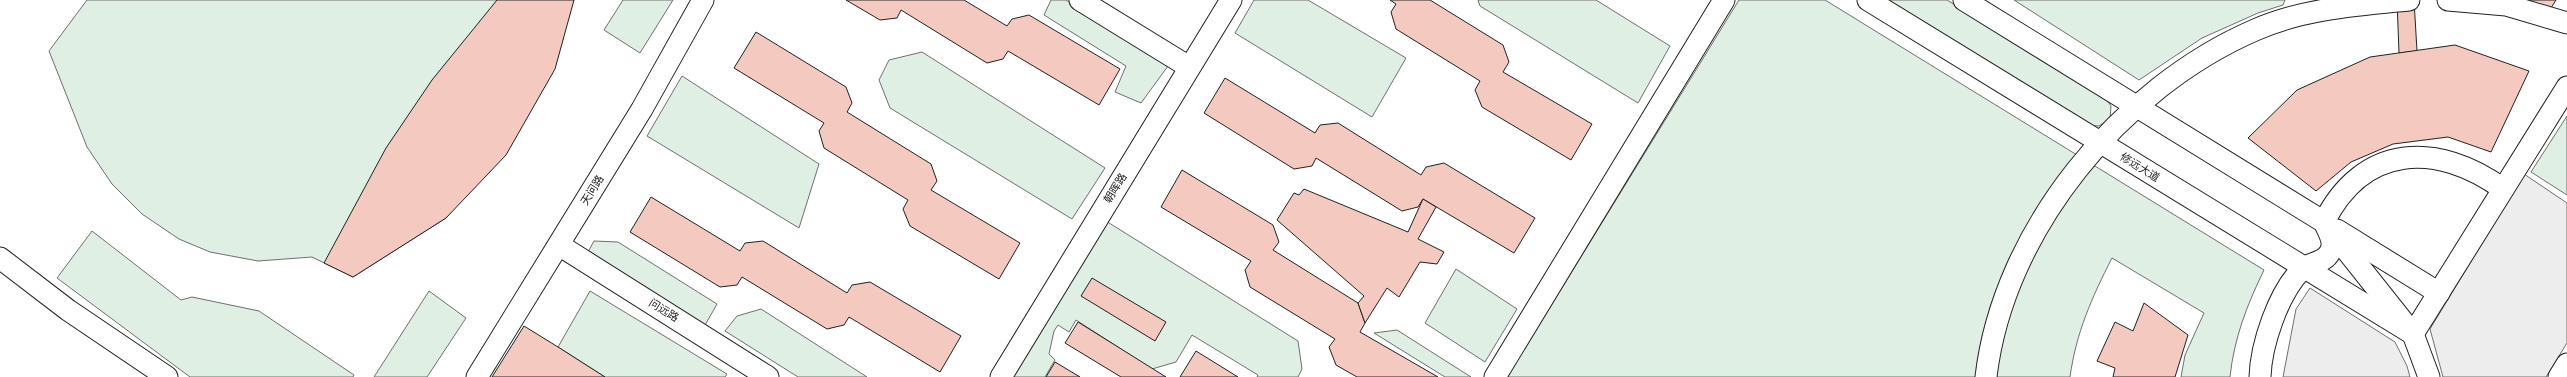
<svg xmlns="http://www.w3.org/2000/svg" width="2567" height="377" font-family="Jost,'Noto Sans SC',sans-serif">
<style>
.green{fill:#e0efe3;stroke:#6f6f6f}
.parking{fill:#ededed;stroke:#6f6f6f}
.building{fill:#f3c9c0;stroke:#222}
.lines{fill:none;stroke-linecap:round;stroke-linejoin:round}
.minor-casing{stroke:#222;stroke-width:23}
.minor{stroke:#fff;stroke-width:21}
.labels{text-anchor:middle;stroke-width:3;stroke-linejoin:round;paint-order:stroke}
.street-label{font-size:11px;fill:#222;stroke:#fff}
</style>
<rect width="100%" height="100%" fill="#fff"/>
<g class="green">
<polygon points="87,0 574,0 446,218 353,277 312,257 258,261 210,252 179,239 142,214 112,184 87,147 49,51"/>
<polygon points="623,0 673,0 640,53 604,30"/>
<polygon points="1051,0 1066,0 1168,66 1141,103 1115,92 1126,66 1044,15"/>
<polygon points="1254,0 1308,0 1406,58 1372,117 1235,33"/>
<polygon points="1478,0 1596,0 1670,46 1638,103 1480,6"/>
<path d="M1739,0H1825L2264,270C2247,305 2234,338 2230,377H2181L2185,355L2204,313L2112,258C2092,297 2076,333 2070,377H1507Z"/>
<polygon points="1883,0 1947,0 2104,96 2111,106 2110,119 2099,126 2087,125"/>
<polygon points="2014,0 2285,0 2283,5 2258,13 2202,38 2139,80"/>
<polygon points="922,52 1105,168 1072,219 890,108 879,80 889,60"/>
<polygon points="682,76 819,164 799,228 647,136"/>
<polygon points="2567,116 2567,195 2531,172"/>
<polygon points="1106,221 1298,341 1302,369 1298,377 1257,377 1258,375 1192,335 1176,362 1152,369 1076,320 1069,332 1058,325 1054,331 1049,354 1055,360 1045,377 1009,377"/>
<polygon points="92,231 181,300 192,297 259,311 354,375 353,377 190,377 57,278"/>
<polygon points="594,241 618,242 717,304 704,327 588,252"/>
<polygon points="1456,269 1517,309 1485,362 1425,323"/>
<polygon points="429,291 466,318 427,377 374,377"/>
<polygon points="590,291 727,374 725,377 605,377 558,347"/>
<polygon points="761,309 867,377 798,377 725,331 737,316"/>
<polygon points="1397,330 1471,377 1445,377 1374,333"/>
</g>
<g class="parking">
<polygon points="2524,174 2567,203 2567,343 2546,377 2443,377 2430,329"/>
<polygon points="2310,288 2395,342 2407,366 2410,377 2283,377 2296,309"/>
</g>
<g class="building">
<polygon points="497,0 574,0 555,69 506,155 446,218 353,277 324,263 386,148 432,80"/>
<polygon points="846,0 964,0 1007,26 1012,19 1029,15 1120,69 1099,105 1008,51 1003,59 987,63 901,10 897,18 880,20"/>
<polygon points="1390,0 1430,0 1503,45 1509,62 1503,72 1592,124 1571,160 1482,107 1475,90 1480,81 1396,29 1391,12 1396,4"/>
<polygon points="2397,0 2414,0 2417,51 2399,53"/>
<polygon points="2526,0 2556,0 2551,8"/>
<polygon points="756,32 846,87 852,103 847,112 931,164 937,181 931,190 1020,243 999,279 910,226 903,209 908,200 824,148 819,131 824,123 734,68"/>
<polygon points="2455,45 2529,71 2491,152 2448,137 2393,144 2351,162 2316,191 2248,138 2297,90 2370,57"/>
<polygon points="1225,78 1315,133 1320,125 1338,123 1421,175 1426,167 1444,163 1535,218 1514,253 1423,199 1418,207 1402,211 1316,158 1312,166 1294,169 1204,113"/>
<polygon points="1182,170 1273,225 1279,242 1273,250 1358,303 1365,323 1360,332 1438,377 1357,377 1336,365 1329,347 1335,339 1250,287 1245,270 1251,261 1161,207"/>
<polygon points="1304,189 1408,232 1423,199 1436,207 1418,239 1444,252 1437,264 1420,262 1399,297 1387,288 1365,323 1358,303 1364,296 1277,220 1294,193 1299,195"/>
<polygon points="651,197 740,251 745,243 763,241 847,293 852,285 870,282 961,336 940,372 849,317 844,325 827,329 742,277 737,285 720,287 630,232"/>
<polygon points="1092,278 1166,322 1155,341 1081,296"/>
<polygon points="2144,303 2188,335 2175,377 2113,377 2115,368 2097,361 2115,322 2133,331"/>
<polygon points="1078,322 1166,377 1121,377 1065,343"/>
<polygon points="524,326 558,347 605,377 492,377"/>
<polygon points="1196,351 1238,377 1180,377"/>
<polygon points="1055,362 1080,377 1046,377"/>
</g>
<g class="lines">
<g class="minor-casing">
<g id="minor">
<polyline points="1080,0 1189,67"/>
<polyline points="1868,0 2413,334"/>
<polyline points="1964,0 2324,222 2413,334 2429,377"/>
<polyline points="2448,0 2506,5 2567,23"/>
<path d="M2324,222C2363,144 2437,141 2503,189"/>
<polyline points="2337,230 2439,293"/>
<polyline points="559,245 768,377"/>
<polyline points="0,258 68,310 167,377"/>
<polyline points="2413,334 2567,87"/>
<polyline points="477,377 642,109 703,0"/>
<polyline points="1001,377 1231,0"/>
<polyline points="1495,377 1724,0"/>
<path d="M1986,377C2003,230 2121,88 2255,30C2302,9 2358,5 2409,0"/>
<path d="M2260,377C2261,345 2278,293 2302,269C2310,262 2324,264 2330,252C2335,243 2330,235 2326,226"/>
<polyline points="2559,377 2567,364"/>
</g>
</g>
<use href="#minor" class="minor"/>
</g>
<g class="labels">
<g class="street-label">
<text transform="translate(2140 167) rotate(32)" y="4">修远大道</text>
<text transform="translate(1115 188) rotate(-58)" y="4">朝晖路</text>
<text transform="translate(592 190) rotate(-58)" y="4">天问路</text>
<text transform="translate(664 310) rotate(32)" y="4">问远路</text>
</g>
</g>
</svg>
